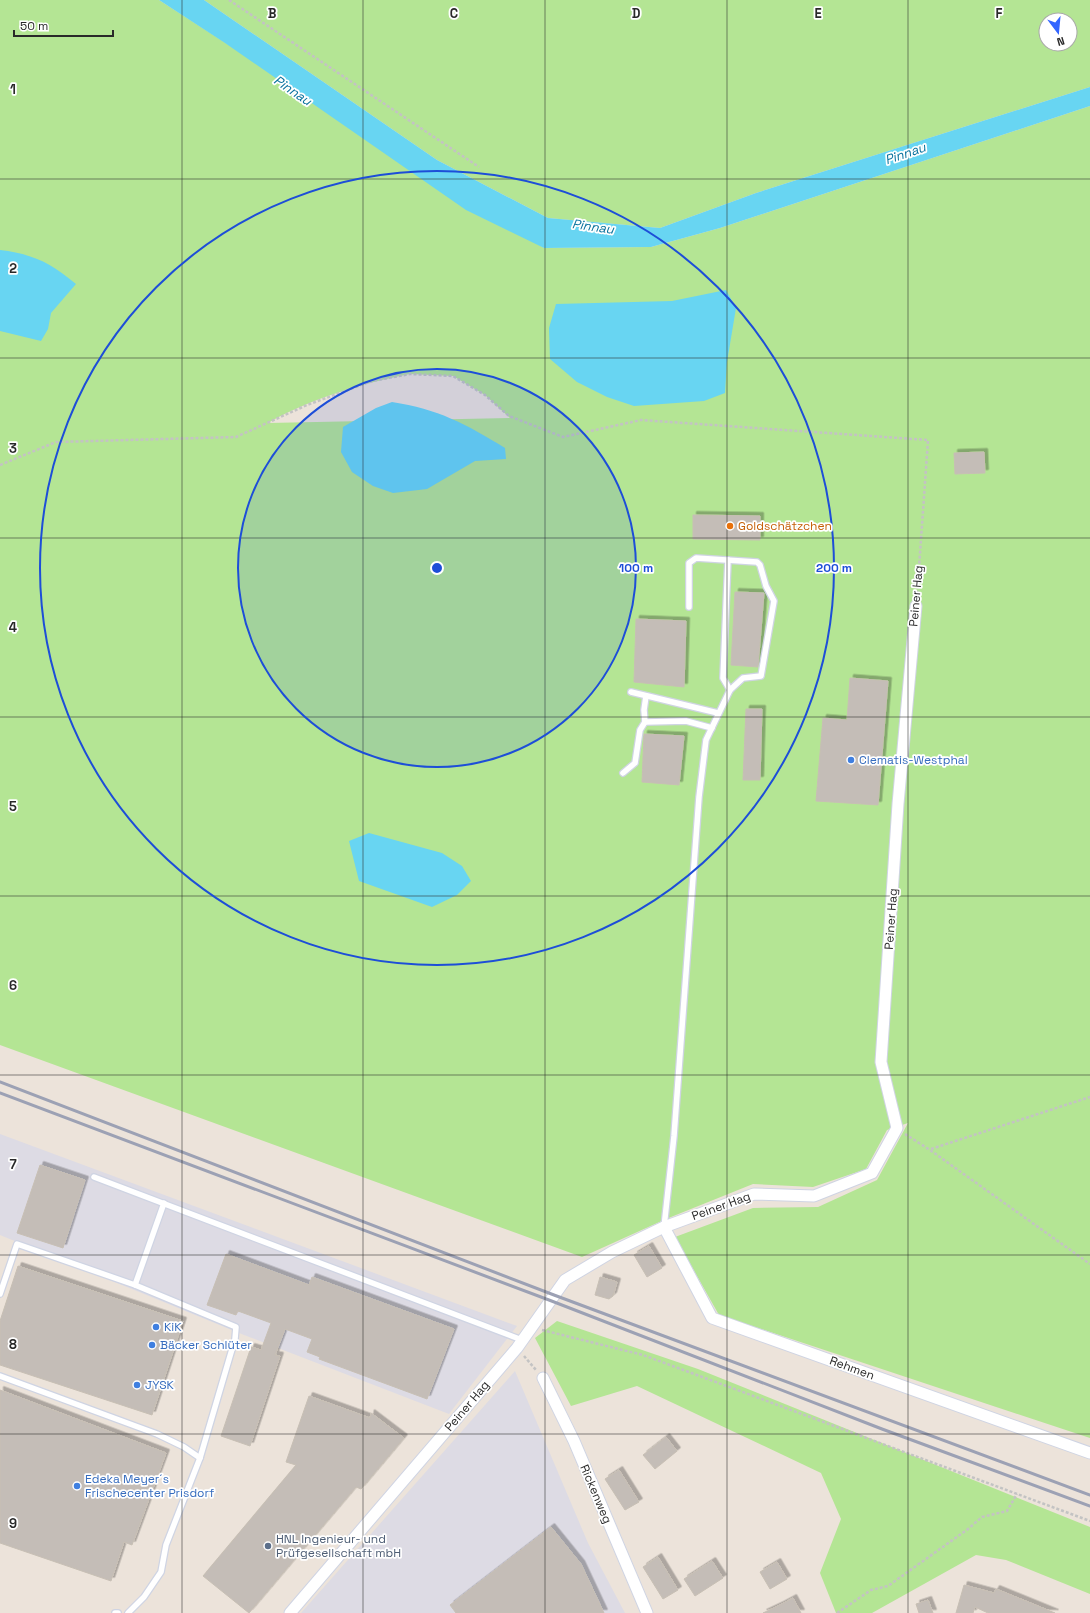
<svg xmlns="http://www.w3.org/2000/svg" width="1090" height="1613" font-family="'Space Grotesk',sans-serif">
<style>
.industrial{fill:#dddbe4}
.green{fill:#b4e594;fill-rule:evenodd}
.water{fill:#68d5f2}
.building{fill:#c4bdb7;stroke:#c7bfb4;filter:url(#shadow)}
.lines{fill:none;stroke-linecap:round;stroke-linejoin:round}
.lane-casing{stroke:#cfd4e3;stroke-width:8}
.street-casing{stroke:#cfd4e3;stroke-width:13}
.path{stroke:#c3c3c3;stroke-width:2.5;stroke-dasharray:3 2;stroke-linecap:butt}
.lane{stroke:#fff;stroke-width:5.5}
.street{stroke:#fff;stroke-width:11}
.rail{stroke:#9ca1b4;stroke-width:3}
.grid{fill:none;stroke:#292929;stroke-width:1;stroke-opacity:0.55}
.ring{fill:none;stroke:#1d4ed8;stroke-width:2}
.food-dot{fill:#e8710a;stroke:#fff;stroke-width:1.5}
.shop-dot{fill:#3f7fe0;stroke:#fff;stroke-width:1.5}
.service-dot{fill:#5c6f8a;stroke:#fff;stroke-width:1.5}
.labels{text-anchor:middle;stroke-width:3.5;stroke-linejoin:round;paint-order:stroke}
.food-label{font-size:12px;fill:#c56008;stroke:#fff;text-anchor:start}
.street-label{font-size:12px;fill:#292929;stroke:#fff}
.shop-label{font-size:12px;fill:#366cbe;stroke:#fff;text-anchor:start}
.service-label{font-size:12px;fill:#4e5e75;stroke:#fff;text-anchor:start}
.water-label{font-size:13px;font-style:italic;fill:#08729d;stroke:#fff}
.grid-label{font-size:13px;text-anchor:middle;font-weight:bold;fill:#292929;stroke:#fff;stroke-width:3.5;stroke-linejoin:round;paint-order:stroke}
.centre{fill:#1d4ed8;stroke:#fff;stroke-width:2}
.ring-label{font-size:12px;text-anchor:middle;font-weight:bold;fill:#1d4ed8;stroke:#fff;stroke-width:3.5;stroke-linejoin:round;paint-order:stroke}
</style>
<defs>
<filter id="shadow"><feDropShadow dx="3.5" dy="-3.5" stdDeviation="0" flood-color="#0004"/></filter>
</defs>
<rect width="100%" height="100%" fill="#ece3da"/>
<g class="industrial">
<polygon points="0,1134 517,1326 449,1414 244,1335 0,1235"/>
<polygon points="515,1371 588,1543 625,1613 301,1613"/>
</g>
<g class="green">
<path d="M0,0H159L544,248L651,247L720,228L1090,106V1438L719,1315L675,1237L753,1208L818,1207L877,1180L908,1123L887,1130L866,1169L813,1187L753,1184L666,1219L582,1257L0,1045ZM410,374L453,376L485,395L510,418L268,423C310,399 363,383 410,374Z"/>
<path d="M204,0H1090V87L756,193L660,228L548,218L437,160ZM1046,20H1070V44H1046Z"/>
<polygon points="557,1321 698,1369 1090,1527 1090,1594 1006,1560 976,1555 872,1613 836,1613 820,1573 841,1519 821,1473 637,1386 571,1406 535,1338"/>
</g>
<g class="water">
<polygon points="159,0 204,0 437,160 548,218 660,228 756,193 1090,87 1090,106 720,228 651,247 544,248 466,210 225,43"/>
<path d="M0,250C33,254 51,263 76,284L51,313L48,329L41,341L0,331Z"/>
<polygon points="726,290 736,308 727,362 725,393 704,401 634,406 607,397 577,382 550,359 549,328 556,304 672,301"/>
<path d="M392,402C438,409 466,424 505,448L506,459L475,461L427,489L393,493L373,486L352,472L341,452L343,427L376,408Z"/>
<polygon points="369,833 442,853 462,866 471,881 457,895 432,907 359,881 349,841"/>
</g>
<g class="building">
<polygon points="984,452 985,473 955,474 954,453"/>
<polygon points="693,515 760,516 760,540 693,539"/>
<polygon points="735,592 764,593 758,667 731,665"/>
<polygon points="636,619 686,621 684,687 634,682"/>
<polygon points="850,678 888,681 878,805 816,801 823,718 847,720"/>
<polygon points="746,709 762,709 760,780 743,780"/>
<polygon points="644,734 684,736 679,785 642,782"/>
<polygon points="40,1165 85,1180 63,1248 17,1233"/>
<polygon points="649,1246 662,1268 647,1277 634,1255"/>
<polygon points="226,1254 309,1285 312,1277 454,1329 427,1399 319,1359 320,1357 307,1352 312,1339 285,1329 275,1355 280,1356 250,1446 221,1436 251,1347 261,1350 271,1323 238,1311 236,1315 207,1305"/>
<polygon points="18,1266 183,1321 152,1415 0,1365 0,1321"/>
<polygon points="600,1277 617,1282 613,1296 609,1299 595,1295"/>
<polygon points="0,1390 166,1453 132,1545 124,1542 111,1581 0,1543"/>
<polygon points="309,1396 370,1418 371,1413 404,1438 361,1489 356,1487 249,1613 203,1576 296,1465 286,1462"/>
<polygon points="666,1437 677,1451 655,1469 643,1455"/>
<polygon points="619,1470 639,1502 625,1510 605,1479"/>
<polygon points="551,1527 581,1564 604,1613 456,1613 450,1605"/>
<polygon points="658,1557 678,1590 663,1599 643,1567"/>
<polygon points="712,1561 723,1578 695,1596 684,1579"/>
<polygon points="777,1562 787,1579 770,1589 760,1572"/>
<polygon points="964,1585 994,1593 996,1589 1055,1613 988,1613 975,1607 973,1613 956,1613"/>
<polygon points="793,1598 801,1613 763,1613 780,1605"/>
<polygon points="928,1600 933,1613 919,1613 916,1604"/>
</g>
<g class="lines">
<g class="lane-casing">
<g id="lane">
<polyline points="728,560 723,678 730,690"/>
<polyline points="631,692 718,713"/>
<polyline points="645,722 644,710 646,696"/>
<polyline points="623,773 635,763 640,730 645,722 686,721 712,728"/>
<polyline points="94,1177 522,1340"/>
<polyline points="664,1227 674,1136 699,797 706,740 730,690 743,678 761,676 774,601 766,586 760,565 757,562 696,558 689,563 689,607"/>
<polyline points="135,1285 164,1203"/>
<polyline points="0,1294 17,1244 135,1285 236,1327 235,1339 200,1458 166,1545 161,1572 144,1597 128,1613"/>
<polyline points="0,1376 157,1434 184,1447 200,1458"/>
<polyline points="115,1613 118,1613"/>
</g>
</g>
<g class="street-casing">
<g id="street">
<polyline points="664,1227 712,1318 1090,1453"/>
<polyline points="543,1378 574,1441 647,1613"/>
<polyline points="290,1613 517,1348 565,1280 612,1252 664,1227 754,1194 814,1196 872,1173 897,1128 881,1062 898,804 916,606"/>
</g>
</g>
<g class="path">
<polyline points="229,0 479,167"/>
<polyline points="0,465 56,442 236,437 307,405 372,381 410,374 453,376 485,395 509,416 563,437 641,420 928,440 917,596"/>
<polyline points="905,1134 930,1150 1090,1264"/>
<polyline points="931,1149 1090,1097"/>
<polyline points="542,1330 643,1355 1090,1521"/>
<polyline points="524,1356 536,1370"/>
<polyline points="837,1613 871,1590 888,1586 968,1529 982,1517 1007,1511 1017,1494"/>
</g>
<use href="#lane" class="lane"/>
<use href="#street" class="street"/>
<g class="rail">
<polyline points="0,1082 554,1295 1090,1495"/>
<polyline points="0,1093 549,1300 882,1429 1090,1506"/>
</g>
</g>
<path class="grid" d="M182,0V1613M363,0V1613M545,0V1613M727,0V1613M908,0V1613M0,179H1090M0,358H1090M0,538H1090M0,717H1090M0,896H1090M0,1075H1090M0,1255H1090M0,1434H1090"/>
<circle cx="437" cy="568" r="199" fill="#1d4ed8" fill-opacity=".12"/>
<g class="ring">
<circle cx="437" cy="568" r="199"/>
<circle cx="437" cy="568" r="397"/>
</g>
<circle class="food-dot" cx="730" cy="526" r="4"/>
<g class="shop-dot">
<circle cx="851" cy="760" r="4"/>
<circle cx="156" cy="1327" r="4"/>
<circle cx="152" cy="1345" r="4"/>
<circle cx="137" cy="1385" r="4"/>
<circle cx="77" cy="1486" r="4"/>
</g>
<circle class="service-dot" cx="268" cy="1546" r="4"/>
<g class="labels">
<g class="food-label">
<text x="738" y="530">Goldschätzchen</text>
</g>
<g class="street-label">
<text transform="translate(916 596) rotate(-85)" y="4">Peiner Hag</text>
<text transform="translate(891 919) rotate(-86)" y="4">Peiner Hag</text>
<text transform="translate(721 1206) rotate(-20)" y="4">Peiner Hag</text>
<text transform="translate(852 1368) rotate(20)" y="4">Rehmen</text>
<text transform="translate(467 1406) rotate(-50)" y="4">Peiner Hag</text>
<text transform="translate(596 1494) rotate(67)" y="4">Rickenweg</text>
</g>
<g class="shop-label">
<text x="859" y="764">Clematis-Westphal</text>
<text x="164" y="1331">KiK</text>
<text x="160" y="1349">Bäcker Schlüter</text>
<text x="145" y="1389">JYSK</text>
<text x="85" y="1483">Edeka Meyer´s<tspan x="85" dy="14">Frischecenter Prisdorf</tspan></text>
</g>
<g class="service-label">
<text x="276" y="1543">HNL Ingenieur- und<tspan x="276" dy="14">Prüfgesellschaft mbH</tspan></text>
</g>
<g class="water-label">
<text transform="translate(293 90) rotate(34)" y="5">Pinnau</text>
<text transform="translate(905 153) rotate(-19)" y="5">Pinnau</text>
<text transform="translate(593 226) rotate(8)" y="5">Pinnau</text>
</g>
</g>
<g class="grid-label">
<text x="272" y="18">B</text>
<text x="454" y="18">C</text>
<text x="636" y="18">D</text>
<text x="818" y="18">E</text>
<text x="999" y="18">F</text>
<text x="13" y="94">1</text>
<text x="13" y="273">2</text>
<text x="13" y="453">3</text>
<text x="13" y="632">4</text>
<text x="13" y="811">5</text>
<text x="13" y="990">6</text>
<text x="13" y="1169">7</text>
<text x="13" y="1349">8</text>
<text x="13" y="1528">9</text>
</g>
<circle cx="437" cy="568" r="6" class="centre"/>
<g class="ring-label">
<text x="636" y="572">100 m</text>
<text x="834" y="572">200 m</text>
</g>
<g transform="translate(1058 32) rotate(164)"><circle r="19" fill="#ffffff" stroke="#a9a9a9"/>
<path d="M0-3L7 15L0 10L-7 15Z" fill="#3365ff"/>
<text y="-6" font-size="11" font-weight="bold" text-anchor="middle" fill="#292929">N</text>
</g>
<path d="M14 30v6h99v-6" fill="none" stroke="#292929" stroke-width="2"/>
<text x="20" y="30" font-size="12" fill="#292929" stroke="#ffffff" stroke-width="3" paint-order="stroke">50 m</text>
</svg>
